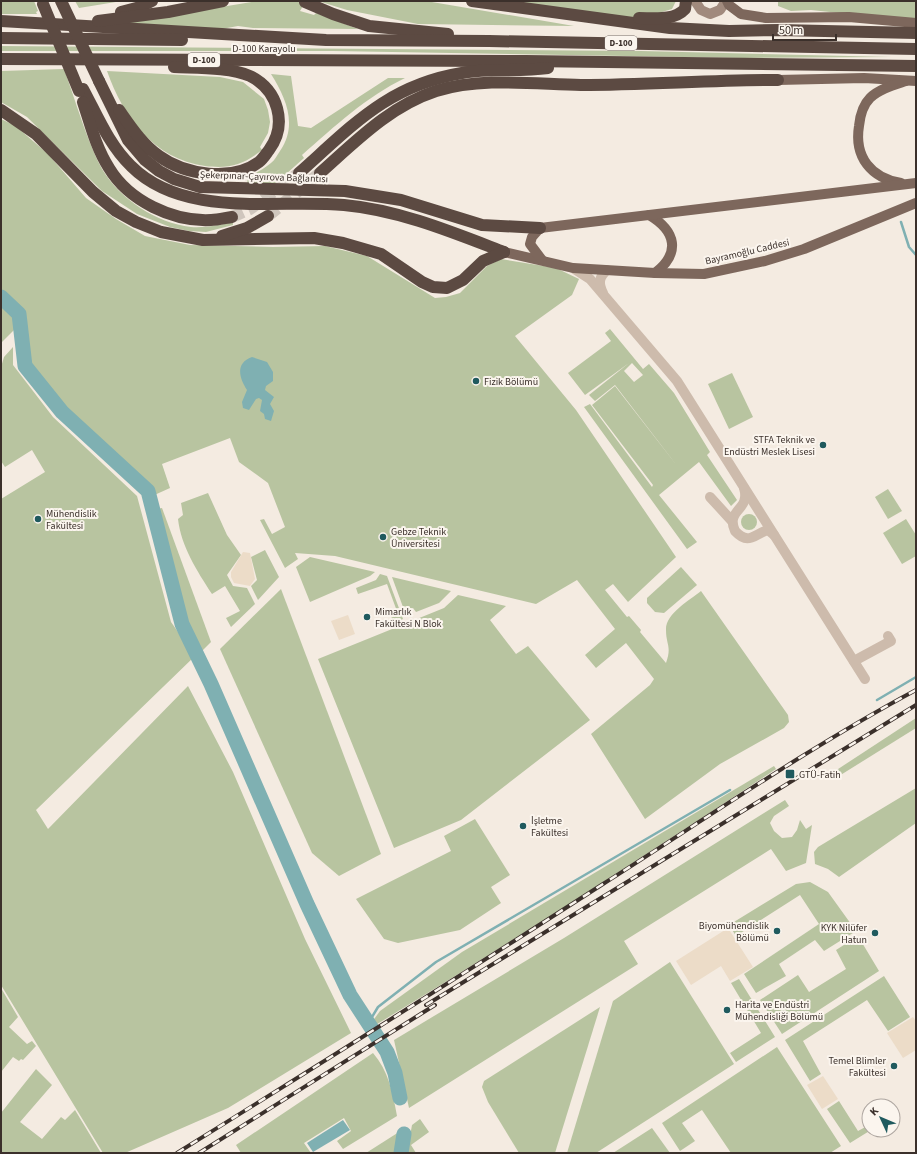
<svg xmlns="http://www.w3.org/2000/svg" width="917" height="1154" font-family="'Source Sans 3',sans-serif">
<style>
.green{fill:#b8c4a0;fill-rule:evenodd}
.plaza{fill:#ecdcc8}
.water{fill:#7fb0b2}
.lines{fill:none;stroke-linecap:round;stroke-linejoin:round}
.stream{stroke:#7fb0b2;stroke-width:2.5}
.river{stroke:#7fb0b2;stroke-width:15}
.highway-tunnel{stroke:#cfc6bd;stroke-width:12;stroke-dasharray:12 6;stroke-linecap:butt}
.street{stroke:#cdbbac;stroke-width:10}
.secondary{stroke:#a18a7d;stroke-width:10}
.primary{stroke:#7d675c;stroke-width:10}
.highway{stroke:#5c4a42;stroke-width:12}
.rail-casing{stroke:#3b302b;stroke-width:4}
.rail{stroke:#fbf5ee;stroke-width:2.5;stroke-dasharray:8;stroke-linecap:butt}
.highway-bridge{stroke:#5c4a42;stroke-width:12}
.poi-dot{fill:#1f5a5e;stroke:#fbf5ee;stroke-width:1.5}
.labels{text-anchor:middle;stroke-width:4;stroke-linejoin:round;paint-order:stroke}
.shield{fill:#fbf5ee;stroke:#756b66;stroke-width:1}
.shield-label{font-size:9px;font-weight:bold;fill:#3b302b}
.street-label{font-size:10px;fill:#3b302b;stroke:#fbf5ee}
.poi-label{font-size:10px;fill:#3b302b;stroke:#fbf5ee;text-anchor:start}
</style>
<rect width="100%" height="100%" fill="#f4ebe1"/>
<g class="green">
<polygon points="1,1 34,1 38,11 36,12 37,14 1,14"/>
<polygon points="75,1 122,1 79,8"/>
<polygon points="257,1 306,1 300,11 314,15 316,13 358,29 253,28 238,26 216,30 125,23"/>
<polygon points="318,1 426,1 574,26 418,24 347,10"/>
<polygon points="490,1 676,1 672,9 641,18 609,16"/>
<polygon points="778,1 916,1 916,21 811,10 791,11 778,6"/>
<polygon points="1,46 641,51 892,57 743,58 333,51 1,51"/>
<path d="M64,69C75,99 87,141 102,169C120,199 156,223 191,227C205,228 220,225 233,222V225L206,232L189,231L170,227L137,214L102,191L27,117L1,102V71Z"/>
<path d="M107,71L220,77L243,82L264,99L268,110L270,122L268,133L260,147L262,150C243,165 229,169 205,166C154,159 123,117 107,71Z"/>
<path d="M271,74L291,76L298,126L311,128L388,78H405C366,97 335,126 302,155L304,158L276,183L247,184L248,178C255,173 264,169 271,163C275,160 277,155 280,151C298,125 286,98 271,74Z"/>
<path d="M1,119L20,128L19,129L48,154L86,198L116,219L145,236L190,245L273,247L325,246L367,256L435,298L446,297L460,293L487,266L501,259L556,268L579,279L572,295L515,336L576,410L676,557L628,602L613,584L605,590L627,617L629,616L641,630L640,632L666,663C672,646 666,645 666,630C665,614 690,600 701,591L788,715L789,722L784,728L720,764L645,819L591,734L650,685L654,679L626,643L596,668L585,655L615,629L577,580L536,604L335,556L295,553L298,559L285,568L260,520L264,519L272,534L285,527L268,483L239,462L230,438L162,464L170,488L150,497L148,491L62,412L25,366L20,324L1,343Z"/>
<path d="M610,329L643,369L649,364L674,393L710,452L707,455L737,500L731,506L699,462L659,495L697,542L687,549L584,407L590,404L652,487L653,485L592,405L615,386L678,467L615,385L595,401L589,395L629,363L585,395L568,373L611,341L605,333ZM632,363L643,375L634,382L624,371Z"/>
<polygon points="13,347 13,365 53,417 137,496 171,622 195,656 36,810 48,829 188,686 233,772 305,939 351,1033 228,1108 125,1153 103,1153 1,985 1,499 45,472 32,450 5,467 1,461 1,367 4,357"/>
<polygon points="732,373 753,417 729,429 708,384"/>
<polygon points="888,489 902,511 888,519 875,497"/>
<path d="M208,493L227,535L241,555L227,575L233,586L247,588L255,604L231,627L226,618L240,611L225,586L212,594C197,571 181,546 178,519L183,515L181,503Z"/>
<polygon points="162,508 211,642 200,653 181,616 152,510"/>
<circle cx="749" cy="522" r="8"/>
<polygon points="906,519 916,535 916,556 902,564 883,533"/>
<polygon points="265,550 279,577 258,600 251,586 257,580 251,557"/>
<polygon points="310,557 375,572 370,576 310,602 296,567"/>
<polygon points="681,567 697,585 664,613 655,612 647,603 647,598"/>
<polygon points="380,574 387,576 403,619 393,623 391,618 398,614 387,584 358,594 356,588 376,580"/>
<polygon points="392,577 451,591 439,603 416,612 413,608 410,610 408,606 403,607"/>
<polygon points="281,589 381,854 339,876 312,853 220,649"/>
<polygon points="458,595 506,606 490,620 516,654 528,646 590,720 461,820 394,848 318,659 444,608"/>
<polygon points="916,718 916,728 839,776 832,773"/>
<path d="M774,766L776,769C643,857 510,943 374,1026L372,1022L380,1011L462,952Z"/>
<polygon points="916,788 916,823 839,877 828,869 815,864 814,852 818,847"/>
<polygon points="785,800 789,806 774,816 770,823 774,831 782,838 792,837 797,830 800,820 806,829 812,825 806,863 786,871 771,849 624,941 638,964 409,1108 394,1040 564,938"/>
<polygon points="475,819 510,875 491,887 501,903 460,930 398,943 384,939 356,899 451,851 444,836"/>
<polygon points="810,882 828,892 856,931 824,951 815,940 779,964 786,976 756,993 744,974 819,924 800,895 736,936 729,925 796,884"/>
<polygon points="858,936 879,971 782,1034 760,1000 798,975 809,992 846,969 836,950"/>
<polygon points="670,962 734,1064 596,1153 567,1153 613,1001"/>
<polygon points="884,976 910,1017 888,1031 867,1000 803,1041 821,1074 810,1081 785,1040"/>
<polygon points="739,979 775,1037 736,1062 730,1053 761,1033 731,983"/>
<polygon points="1,988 18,1017 9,1027 27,1044 32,1041 36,1046 23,1060 21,1059 19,1061 13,1057 1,1072"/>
<polygon points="600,1007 555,1153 519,1153 488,1102 482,1087 484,1081"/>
<polygon points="777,1047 841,1146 830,1153 731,1153 702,1110 682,1123 695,1141 680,1151 662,1123"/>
<path d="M373,1053C388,1070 393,1093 397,1116L343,1149L337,1141L351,1131L344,1118L304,1143L311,1153H241L236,1145Z"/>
<polygon points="36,1069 52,1085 20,1122 42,1139 61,1117 65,1120 75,1110 101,1153 1,1153 1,1113"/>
<polygon points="839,1101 858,1131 869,1125 869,1130 871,1130 850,1143 827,1109"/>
<polygon points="420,1119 429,1132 411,1145 416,1153 407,1153 412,1125"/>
<polygon points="652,1128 670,1153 613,1153"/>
<polygon points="399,1132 395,1153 366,1153"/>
</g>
<g class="plaza">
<polygon points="243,552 250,553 255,579 250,586 234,583 231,577 231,572"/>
<polygon points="348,615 355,634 339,640 331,621"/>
<polygon points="728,928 753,967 730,981 721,966 691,985 676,961"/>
<polygon points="913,1017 916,1021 916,1050 903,1058 887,1033"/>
<polygon points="823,1076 838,1099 822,1109 807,1085"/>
</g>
<g class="water">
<path d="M252,357L267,362L273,372V381L266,386L265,390L274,397L270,404L274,411L271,421L265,419L264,414L260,411L262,400L259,398L256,399L249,410L243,408L242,402L247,390C239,378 235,363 252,357Z"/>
<polygon points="343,1120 350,1130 313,1152 307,1143"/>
</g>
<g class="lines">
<g class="stream">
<polyline points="901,222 909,247 916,255"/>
<polyline points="877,700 916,677"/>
<polyline points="369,1022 378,1007 436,962 730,790"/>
</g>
<g class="river">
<polyline points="1,297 19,314 25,366 62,412 148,491 182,624 211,684 307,904 350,995 387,1052 395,1073 400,1098"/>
<polyline points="401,1153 404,1134"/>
</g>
<g class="highway-tunnel">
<polyline points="268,216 320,173"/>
<polyline points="232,217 250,209 299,173"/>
</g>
<g class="street">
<polyline points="573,268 590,279 677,381 865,679"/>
<path d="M603,293C598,283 599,277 607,270"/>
<path d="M744,488C751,511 725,509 735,531C749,546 754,534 768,530L774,535"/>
<polyline points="710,497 732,521"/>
<polyline points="854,661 891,641 888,636"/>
</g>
<polyline class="secondary" points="695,1 701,10 710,14 720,10 726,1"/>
<g class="primary">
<polyline points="727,1 729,5 741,14 766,18 849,17 916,23"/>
<polyline points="778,80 864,78 916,81"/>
<path d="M901,183C871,178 854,157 859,126C860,116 863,105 870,98C879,89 894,85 906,81"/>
<path d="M649,215C676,231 681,253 655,273"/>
<polyline points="504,252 573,268 655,273 704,274 765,261 804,249 916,203"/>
<polyline points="542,260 530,244 532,237 540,228 916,183"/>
</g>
<g class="highway">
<polyline points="472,1 670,28 729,31 779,30 916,33"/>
<polyline points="305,2 333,14 369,26 448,34"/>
<polyline points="121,12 140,7 152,1"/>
<path d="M639,18C654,18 674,21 685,9L686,1"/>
<polyline points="1,21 326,40 489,41 916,49"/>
<polyline points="98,21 168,12 223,1"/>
<polyline points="1,38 182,40"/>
<polyline points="1,59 526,61 916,66"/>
<polyline points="99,81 128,140 145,160 159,171 174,179 200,187 345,191 401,200 482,225 540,228"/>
<path d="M83,89C97,115 109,145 131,166C184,219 276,199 344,205C399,210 452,232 504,252"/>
<path d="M83,102C90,123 96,148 109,168C129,201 173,222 211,220C218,220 225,218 232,217"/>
<polyline points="1,110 36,134 93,192 116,211 136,222 161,232 203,240 314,238 343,243 381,254 422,282 433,287 447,288 463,280 483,261 504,252"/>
<path d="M119,110C131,127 142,144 159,156C185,175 232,182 259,162C263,159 266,154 269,150C288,124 278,90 250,76C231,67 196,68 174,67"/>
<path d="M299,173C352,126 388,85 462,73C490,68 519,72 548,68"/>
<path d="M320,173C356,141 390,106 436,91C482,77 533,84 581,85C646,85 712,80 778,80"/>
<polyline points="222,236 247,228 268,216"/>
</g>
<g class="rail-casing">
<g id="rail">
<polyline points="426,1005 916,705"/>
<path d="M177,1153C320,1064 462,975 603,884C707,818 808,748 916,690"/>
<polyline points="199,1153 435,1005"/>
</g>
</g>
<use href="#rail" class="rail"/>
<g class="highway-bridge">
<polyline points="61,1 99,81"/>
<polyline points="43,4 79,91"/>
</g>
</g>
<g class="poi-dot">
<circle cx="476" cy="381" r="4"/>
<circle cx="823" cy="445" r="4"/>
<circle cx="38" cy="519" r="4"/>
<circle cx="383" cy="537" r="4"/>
<circle cx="367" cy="617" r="4"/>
<rect x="785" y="769" width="10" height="10" rx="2"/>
<circle cx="523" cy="826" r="4"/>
<circle cx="777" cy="931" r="4"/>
<circle cx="875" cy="933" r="4"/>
<circle cx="727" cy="1010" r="4"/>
<circle cx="894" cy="1066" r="4"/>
</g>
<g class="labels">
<g class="shield">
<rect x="605" y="36" width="32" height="14" rx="3"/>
<rect x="188" y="53" width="32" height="14" rx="3"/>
</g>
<g class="shield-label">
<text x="621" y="46">D-100</text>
<text x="204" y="63">D-100</text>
</g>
<g class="street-label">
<text x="264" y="52">D-100 Karayolu</text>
<text transform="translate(264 176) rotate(2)" y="4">Şekerpınar-Çayırova Bağlantısı</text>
<text transform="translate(747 251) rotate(-13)" y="4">Bayramoğlu Caddesi</text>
</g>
<g class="poi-label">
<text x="484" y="385">Fizik Bölümü</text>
<text x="815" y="443" text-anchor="end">STFA Teknik ve<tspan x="815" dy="12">Endüstri Meslek Lisesi</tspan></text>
<text x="46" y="517">Mühendislik<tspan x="46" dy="12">Fakültesi</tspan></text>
<text x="391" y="535">Gebze Teknik<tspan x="391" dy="12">Üniversitesi</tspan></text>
<text x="375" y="615">Mimarlık<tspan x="375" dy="12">Fakültesi N Blok</tspan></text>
<text x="799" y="778">GTÜ-Fatih</text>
<text x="531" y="824">İşletme<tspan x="531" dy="12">Fakültesi</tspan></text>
<text x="769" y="929" text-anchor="end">Biyomühendislik<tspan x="769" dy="12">Bölümü</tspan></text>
<text x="867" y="931" text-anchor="end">KYK Nilüfer<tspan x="867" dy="12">Hatun</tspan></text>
<text x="735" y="1008">Harita ve Endüstri<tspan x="735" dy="12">Mühendisliği Bölümü</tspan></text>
<text x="886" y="1064" text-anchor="end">Temel Blimler<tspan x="886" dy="12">Fakültesi</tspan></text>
</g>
</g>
<rect width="917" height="1154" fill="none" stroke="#3b302b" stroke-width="4"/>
<g transform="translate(881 1118) rotate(314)"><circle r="19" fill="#fbf5ee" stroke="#aea6a0"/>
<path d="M0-3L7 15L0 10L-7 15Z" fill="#1f5a5e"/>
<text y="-6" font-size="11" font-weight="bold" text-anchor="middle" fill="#3b302b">K</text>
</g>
<path d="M773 34v6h63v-6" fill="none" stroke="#3b302b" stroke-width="2"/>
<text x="779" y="34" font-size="12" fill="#3b302b" stroke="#fbf5ee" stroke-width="3" paint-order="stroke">50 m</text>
</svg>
